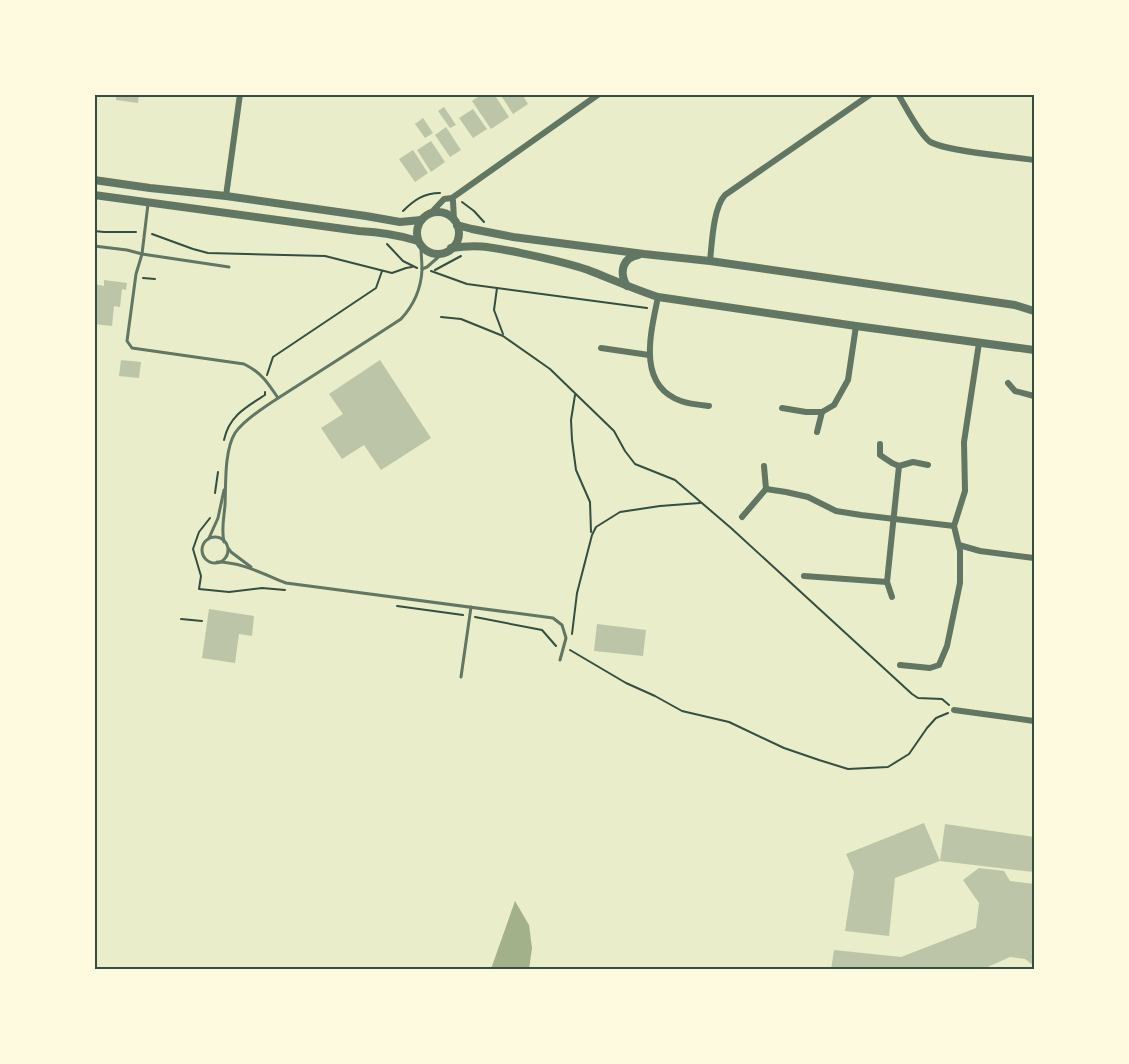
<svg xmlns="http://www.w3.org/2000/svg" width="1129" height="1064" font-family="'Alegreya Sans',sans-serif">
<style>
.water{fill:#a3b18a}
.building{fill:#bcc5a7}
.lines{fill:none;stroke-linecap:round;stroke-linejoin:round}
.path{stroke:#344e41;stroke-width:2}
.service{stroke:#617663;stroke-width:3}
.minor{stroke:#617663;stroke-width:6}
.tertiary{stroke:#617663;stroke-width:8}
.neatline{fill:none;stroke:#344e41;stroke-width:2}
</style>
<rect width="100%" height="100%" fill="#e9edc9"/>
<polygon class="water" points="515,901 529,925 532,948 529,969 491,969"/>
<g class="building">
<polygon points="116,94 139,94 138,103 116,100"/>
<polygon points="482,94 494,94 509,117 491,129 472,101"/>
<polygon points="506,94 522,94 528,104 513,114 502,97"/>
<polygon points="444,107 456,125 450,128 438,111"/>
<polygon points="473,109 487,129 473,138 459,118"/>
<polygon points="423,118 433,133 425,138 415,124"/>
<polygon points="446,127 461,150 450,157 435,135"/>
<polygon points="431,141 445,162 431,172 417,150"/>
<polygon points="413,150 428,173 415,182 399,159"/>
<polygon points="104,280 127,283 126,290 122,289 120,307 114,306 112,326 94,324 94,284 104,286"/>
<polygon points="121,360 141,362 139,378 119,376"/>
<polygon points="380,360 431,438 381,470 364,445 342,459 321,428 343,414 329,394"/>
<polygon points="209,609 254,616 252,636 239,634 235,663 202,658"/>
<polygon points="597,624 646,630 643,656 594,651"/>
<polygon points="924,823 940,861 895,878 889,936 845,931 854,872 846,854"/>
<polygon points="945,824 1034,837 1034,872 940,861"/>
<polygon points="979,868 1004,871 1010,881 1034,884 1034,966 1025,959 1010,957 981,970 831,970 834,950 901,957 976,928 979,903 963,880"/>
</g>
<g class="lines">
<g class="path">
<polyline points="462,202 474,211 484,222"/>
<path d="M403,211C414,200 424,193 440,193"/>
<polyline points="94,231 104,232 136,232"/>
<polyline points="152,234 193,249 208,253 325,256 392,273 406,268 412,267"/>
<polyline points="387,244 403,261 417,268"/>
<polyline points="435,270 461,256"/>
<polyline points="431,271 467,284 647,308"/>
<polyline points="143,278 155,279"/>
<polyline points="497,288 494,310 503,334"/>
<polyline points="441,317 461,319 503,336 550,369 614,431 625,451 635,464 675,480 731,528 912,694 918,698 942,699 949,705"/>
<polyline points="267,375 273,357 376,288 382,271"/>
<polyline points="575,395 571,420 572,440 576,470 590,502 591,532"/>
<path d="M224,440C229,416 246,407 265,395V392"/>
<polyline points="215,493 218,472"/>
<polyline points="210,518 199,532 193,549 201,576 199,589 229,592 262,588 285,590"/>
<polyline points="397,606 463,615"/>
<polyline points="475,617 542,630 556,646"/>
<polyline points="181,619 202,621"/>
<polyline points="572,634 577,593 592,535 596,527 620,512 660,506 700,503"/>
<polyline points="570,650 626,683 655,696 682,711 729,722 784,748 819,760 848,769 888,767 909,754 927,728 936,718 948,713"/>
</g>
<g class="service">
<path d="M148,204L142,254L136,274L127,341L132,348L244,364C262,373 268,383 278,398"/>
<polyline points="94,246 127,250 142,254 229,267"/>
<polyline points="422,269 427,267 443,253"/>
<circle cx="215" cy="550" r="13"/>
<polyline points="209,538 218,518 224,490"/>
<path d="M224,542C221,529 224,518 225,505C226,485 224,451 235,433C246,417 280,397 297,386C331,364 366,342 401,319C413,306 421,289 422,270C422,262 421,254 421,246"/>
<polyline points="229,549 231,552 251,567"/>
<path d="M217,562C242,562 263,574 286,583L553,618L562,625L566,638L560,660"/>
<polyline points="461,677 471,607"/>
</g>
<g class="minor">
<path d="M898,94C906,107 918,132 929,141C942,151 1014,157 1034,160"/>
<polyline points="226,196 240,94"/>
<polyline points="452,198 453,201 454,220"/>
<polyline points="430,214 444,199 452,198 599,94"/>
<path d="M710,261C712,243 713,208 725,195L871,94"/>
<path d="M658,297C651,332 636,385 681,401C689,404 700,405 709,406"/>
<polyline points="601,348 649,355"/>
<polyline points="1008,383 1015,391 1034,396"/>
<polyline points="782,408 806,412 822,412 834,405 848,380 856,326"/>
<polyline points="817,432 822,412"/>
<polyline points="880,444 880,455 892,463 899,466 913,462 928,465"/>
<polyline points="766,489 786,492 808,497 836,511 861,515 954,526"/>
<polyline points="742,517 766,489 764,466"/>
<polyline points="959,545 980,551 1034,558"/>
<polyline points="804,576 887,582"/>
<polyline points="892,597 887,582 899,466"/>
<polyline points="900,665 930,668 939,665 947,646 960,583 960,551 954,526 965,491 964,442 979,343"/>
<polyline points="954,710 1034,721"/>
</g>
<g class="tertiary">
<polyline points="94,180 150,188 226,196 366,216 400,222 421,220"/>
<path d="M94,195L359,231C379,232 399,235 418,241"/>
<circle cx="438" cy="233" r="21"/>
<polyline points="457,225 472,229 513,237 644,254 710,261 1015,305 1034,311"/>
<path d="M451,248C478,244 490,247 516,252C540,257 565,262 588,270C611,279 634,289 658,297L856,326L1034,350"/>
<path d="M627,286C619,273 622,258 638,255"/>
</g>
</g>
<rect width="1129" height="1064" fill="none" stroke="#fefae0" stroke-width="192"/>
<rect x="96" y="96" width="937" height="872" class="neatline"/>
</svg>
